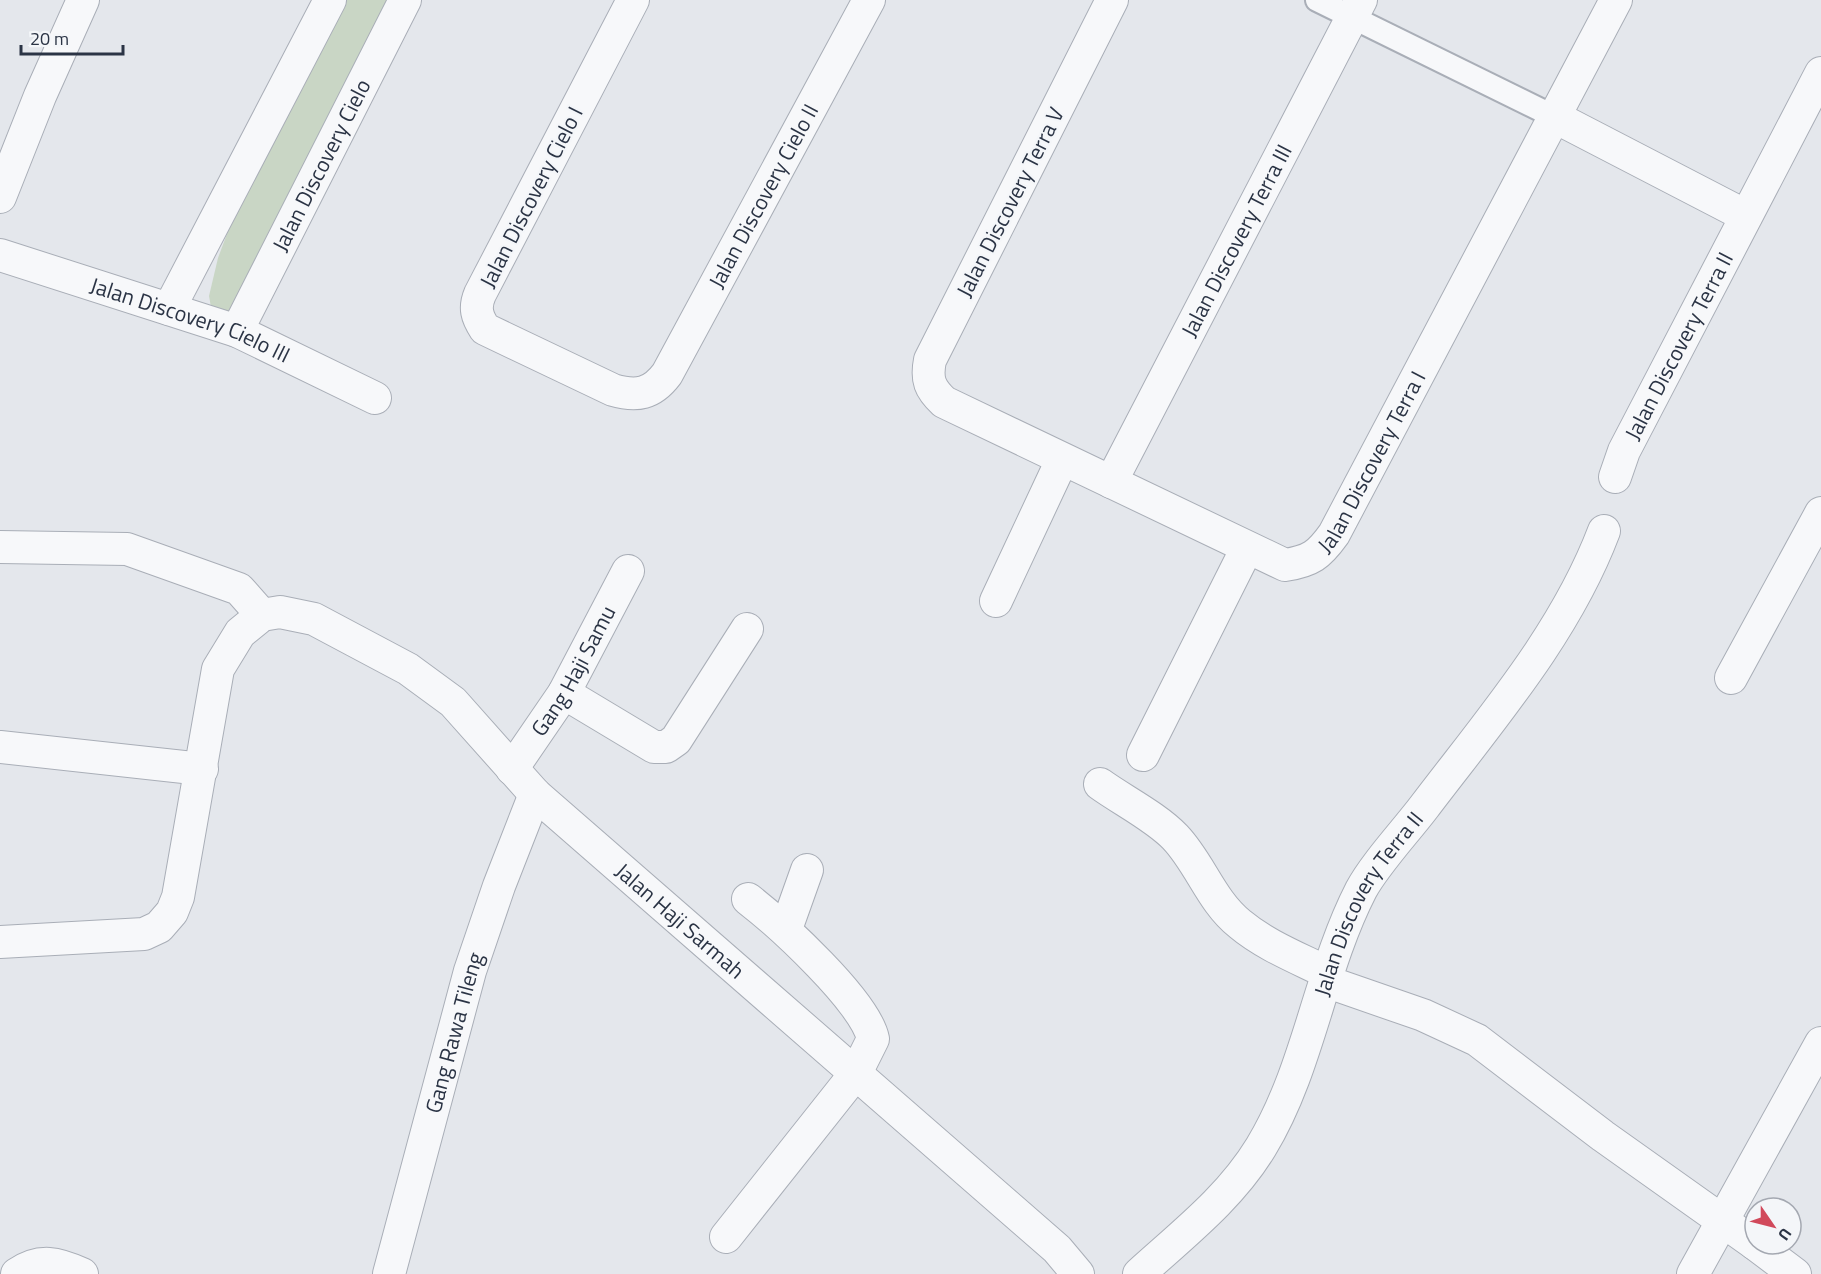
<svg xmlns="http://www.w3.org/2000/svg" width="1821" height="1274" font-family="'Titillium Web',sans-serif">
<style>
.green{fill:#c9d6c5}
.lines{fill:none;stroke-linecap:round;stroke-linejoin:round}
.pedestrian-casing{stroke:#a9aeb7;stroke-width:26}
.minor-casing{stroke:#a9aeb7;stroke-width:34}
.pedestrian{stroke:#f7f8fa;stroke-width:22}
.minor{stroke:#f7f8fa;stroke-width:32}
.labels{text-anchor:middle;stroke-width:4.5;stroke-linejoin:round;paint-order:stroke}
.street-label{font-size:22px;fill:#2b3445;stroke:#f4f6f9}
</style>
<rect width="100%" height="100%" fill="#e4e7ec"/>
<polygon class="green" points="338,0 403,0 236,316 211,307 209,296 218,258 264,134"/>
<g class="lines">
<g class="pedestrian-casing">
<polyline id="pedestrian" points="1317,0 1555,117"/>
</g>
<g class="minor-casing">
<g id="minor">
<path id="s1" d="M633,0L480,294C474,308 477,317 485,329L613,390C637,397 652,394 667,374L869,0"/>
<path id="s2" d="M1112,0L930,360C926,380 930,389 944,402L1285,565C1311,561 1319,555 1334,534L1616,0"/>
<polyline points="1555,117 1746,216"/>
<polyline points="0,197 40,96 83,0"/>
<path id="s3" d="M0,255L237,331L375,398"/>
<polyline points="169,309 330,0"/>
<path id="s4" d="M237,331L405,0"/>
<path id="s5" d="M1615,477L1624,451L1821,73"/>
<path id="s6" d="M1111,482L1361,0"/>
<polyline points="0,547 127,549 239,589 262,615"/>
<polyline points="996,601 1062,460"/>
<polyline points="1731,678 1821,513"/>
<polyline points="564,693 654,747 666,747 676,740 747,629"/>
<polyline points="0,747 202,769"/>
<polyline points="1143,755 1247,548"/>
<path id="s7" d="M512,769L564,693L628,571"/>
<path d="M1100,784C1122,800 1156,817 1175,837C1200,863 1211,901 1240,924C1265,945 1298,958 1328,973"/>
<polyline points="786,929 807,870"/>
<path id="s8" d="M0,942L144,934L159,927L172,912L178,897L218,669L240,633L262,615L280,612L314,619L408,669L453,702L535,794L1057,1249L1078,1274"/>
<polyline points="1325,981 1423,1015 1477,1040 1603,1136 1755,1244"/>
<path d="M726,1237L856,1073L873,1039C866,1002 779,923 748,899"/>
<polyline points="1755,1244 1795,1274"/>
<path d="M17,1274C40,1258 58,1263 82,1274"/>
<path id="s9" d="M389,1274L470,971L499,886L535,794"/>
<path id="s10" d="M1139,1274C1183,1234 1230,1198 1261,1147C1309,1068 1319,972 1361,890C1375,864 1405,832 1424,807C1490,720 1565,634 1604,531"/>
<polyline points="1693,1274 1821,1043"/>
</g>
</g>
<use href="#pedestrian" class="pedestrian"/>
<use href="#minor" class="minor"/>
</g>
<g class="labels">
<g class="street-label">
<text dy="8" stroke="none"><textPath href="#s4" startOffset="186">Jalan Discovery Cielo</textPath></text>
<text dy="8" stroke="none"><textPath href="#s1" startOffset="774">Jalan Discovery Cielo II</textPath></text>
<text transform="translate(531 197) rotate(-63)" y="8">Jalan Discovery Cielo I</text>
<text transform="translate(1010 202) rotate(-63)" y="8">Jalan Discovery Terra V</text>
<text dy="8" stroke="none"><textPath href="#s6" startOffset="272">Jalan Discovery Terra III</textPath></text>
<text dy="8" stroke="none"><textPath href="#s3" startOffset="201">Jalan Discovery Cielo III</textPath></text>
<text dy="8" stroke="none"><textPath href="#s5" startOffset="146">Jalan Discovery Terra II</textPath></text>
<text dy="8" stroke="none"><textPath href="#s2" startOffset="970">Jalan Discovery Terra I</textPath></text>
<text dy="8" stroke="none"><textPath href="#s7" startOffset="116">Gang Haji Samu</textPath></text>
<text dy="8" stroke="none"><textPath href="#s10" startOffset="444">Jalan Discovery Terra II</textPath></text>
<text dy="8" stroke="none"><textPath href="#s8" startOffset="1030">Jalan Haji Sarmah</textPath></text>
<text dy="8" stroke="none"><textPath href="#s9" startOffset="250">Gang Rawa Tileng</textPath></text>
</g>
</g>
<g transform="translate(1773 1226) rotate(125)"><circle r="28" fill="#f4f6f9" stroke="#a4a8b1" stroke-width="1.5"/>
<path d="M0-4.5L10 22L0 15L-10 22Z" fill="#d1495b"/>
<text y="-9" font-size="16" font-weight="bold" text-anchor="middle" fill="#2b3445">U</text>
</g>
<path d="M21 45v9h102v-9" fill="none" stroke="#2b3445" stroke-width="3"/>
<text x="30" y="45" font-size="18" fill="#2b3445" stroke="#f4f6f9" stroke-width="4.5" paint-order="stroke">20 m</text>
</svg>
